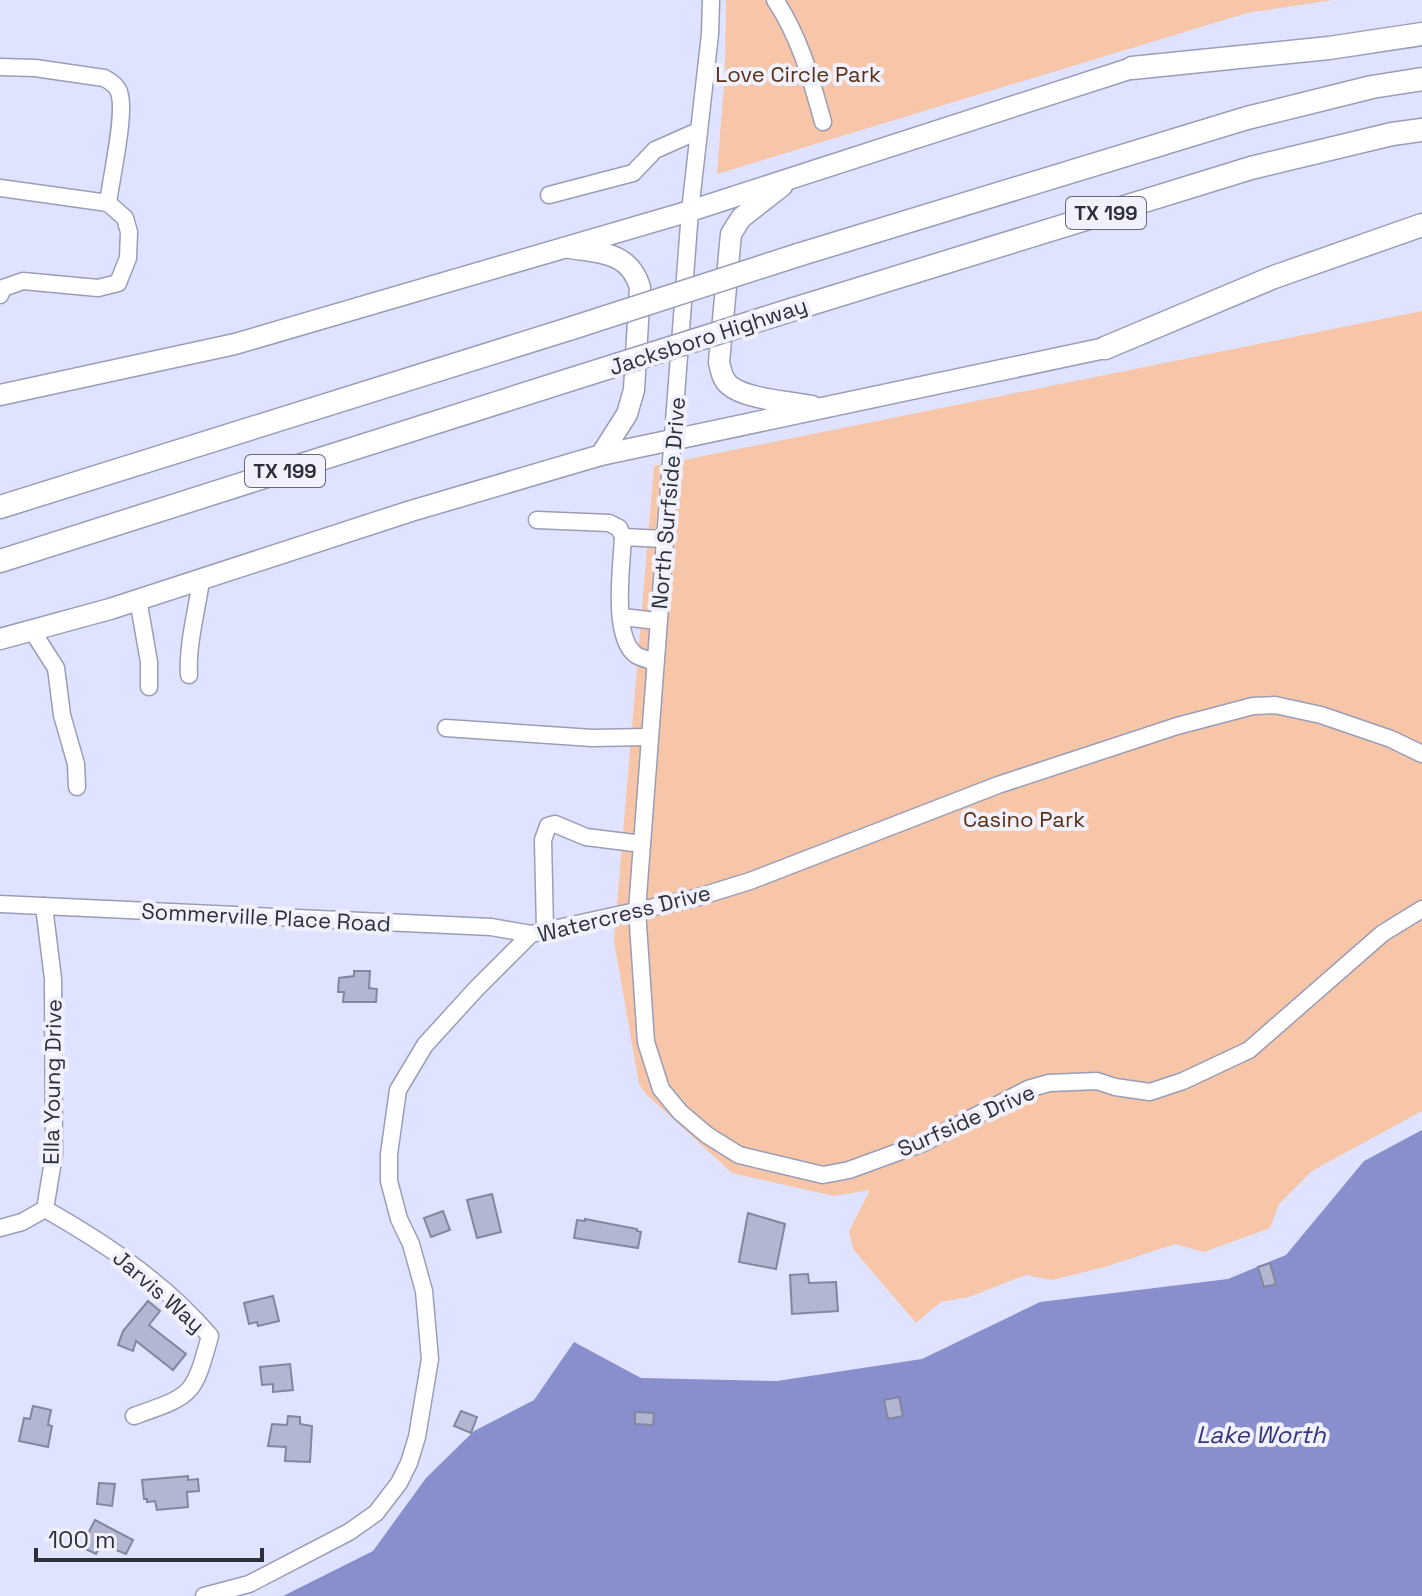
<svg xmlns="http://www.w3.org/2000/svg" width="1422" height="1596" font-family="'Space Grotesk',sans-serif">
<style>
.green{fill:#f7c5a8}
.water{fill:#888fcc}
.building{fill:#b3b6d1;stroke:#83869f;stroke-width:2}
.lines{fill:none;stroke-linecap:round;stroke-linejoin:round}
.minor-casing{stroke:#9a9db7;stroke-width:19}
.major-casing{stroke:#9a9db7;stroke-width:23}
.highway-casing{stroke:#9a9db7;stroke-width:25}
.minor{stroke:#fff;stroke-width:16}
.major{stroke:#fff;stroke-width:20}
.highway{stroke:#fff;stroke-width:22}
.highway-bridge-casing{stroke:#9a9db7;stroke-width:25;stroke-linecap:butt}
.highway-bridge{stroke:#fff;stroke-width:22}
.labels{text-anchor:middle;stroke-width:8;stroke-linejoin:round;paint-order:stroke}
.shield{fill:#f0f1fd;stroke:#686974;stroke-width:2}
.shield-label{font-size:20px;font-weight:bold;fill:#2d2f39}
.park-label{font-size:22px;fill:#593014;stroke:#f0f1fd}
.street-label{font-size:22px;fill:#2d2f39;stroke:#f0f1fd}
.water-label{font-size:24px;font-style:italic;fill:#34347d;stroke:#f0f1fd}
</style>
<rect width="100%" height="100%" fill="#dfe3ff"/>
<g class="green">
<polygon points="726,0 1333,0 1247,13 717,174 725,72"/>
<polygon points="1422,311 1422,1111 1312,1171 1279,1204 1270,1228 1204,1252 1175,1244 1105,1267 1052,1280 1026,1275 969,1297 941,1302 916,1323 853,1249 849,1231 870,1190 834,1196 732,1173 647,1095 639,1084 614,941 654,466"/>
</g>
<polygon class="water" points="1422,1130 1422,1596 283,1596 373,1551 426,1478 474,1431 534,1400 574,1342 641,1378 777,1381 922,1359 1040,1302 1228,1279 1286,1255 1364,1161"/>
<g class="building">
<polygon points="354,971 370,971 369,988 377,989 376,1002 343,1002 344,992 338,992 339,978 354,976"/>
<polygon points="492,1194 501,1232 477,1238 467,1200"/>
<polygon points="443,1211 450,1230 431,1237 424,1218"/>
<polygon points="748,1213 785,1224 776,1269 739,1262"/>
<polygon points="585,1219 637,1229 637,1231 641,1232 638,1248 574,1238 577,1220 585,1221"/>
<polygon points="1270,1263 1276,1284 1264,1287 1258,1267"/>
<polygon points="808,1274 809,1283 836,1282 838,1311 792,1314 790,1275"/>
<polygon points="273,1296 279,1321 258,1326 257,1322 249,1324 244,1303"/>
<polygon points="148,1301 160,1311 149,1325 186,1354 173,1370 136,1341 133,1351 118,1345 123,1331"/>
<polygon points="290,1364 293,1390 273,1392 273,1384 262,1385 260,1367"/>
<polygon points="899,1397 903,1416 888,1419 884,1400"/>
<polygon points="33,1406 51,1410 48,1425 52,1426 48,1447 19,1441 24,1418 30,1419"/>
<polygon points="461,1411 477,1417 471,1433 454,1426"/>
<polygon points="635,1412 654,1413 653,1425 635,1424"/>
<polygon points="288,1416 300,1417 300,1424 312,1426 310,1462 285,1461 286,1447 268,1446 272,1424 287,1425"/>
<polygon points="188,1476 188,1480 198,1479 199,1491 187,1492 188,1507 157,1510 155,1501 147,1502 147,1499 144,1499 142,1480"/>
<polygon points="99,1483 115,1484 112,1506 97,1504"/>
<polygon points="95,1520 133,1540 126,1554 101,1544 96,1554 81,1547"/>
</g>
<g class="lines">
<g class="minor-casing">
<g id="minor">
<polyline points="711,0 710,34 690,211 637,910 646,1042 661,1089 680,1112 707,1135 739,1155 823,1175 849,1170 923,1143 1028,1089 1049,1083 1097,1081 1115,1087 1150,1092 1183,1081 1249,1050 1383,933 1422,909"/>
<path d="M775,0C800,37 811,79 823,122"/>
<path d="M0,67L35,68L104,78C112,82 119,87 120,96C125,117 111,179 108,203"/>
<polyline points="0,188 108,203 125,218 129,232 128,258 118,283 98,288 23,281 3,288 0,295"/>
<polyline points="549,195 633,173 655,150 698,131"/>
<path d="M537,520L609,523L619,528L623,537C622,564 611,637 636,655C641,658 649,660 655,662"/>
<polyline points="623,537 664,539"/>
<polyline points="138,599 149,662 149,687"/>
<polyline points="622,617 658,621"/>
<polyline points="31,629 56,668 62,715 76,764 77,787"/>
<path d="M189,675C187,644 197,611 201,580"/>
<polyline points="446,728 592,738 649,737"/>
<polyline points="0,904 491,927 531,934"/>
<polyline points="44,906 53,979 54,1155 45,1209"/>
<polyline points="545,930 543,840 548,826 555,824 586,837 642,844"/>
<path d="M45,1209C105,1243 165,1283 210,1336C193,1397 193,1395 134,1416"/>
<polyline points="0,1228 22,1222 45,1209"/>
<polyline points="204,1596 249,1584 349,1532 376,1513 399,1483 409,1463 417,1437 430,1359 424,1291 411,1244 399,1219 389,1181 389,1154 398,1090 425,1045 476,989 531,934 695,898 750,881 998,785 1177,726 1253,706 1275,705 1321,715 1391,739 1422,754"/>
</g>
</g>
<g class="major-casing">
<g id="major">
<path d="M782,186L741,218L731,234L719,362C721,371 722,379 729,385C744,399 792,402 812,406"/>
<path d="M570,248C602,253 629,252 640,287L634,390L627,414L601,455"/>
<polyline points="0,395 235,344 690,211 1132,68"/>
<polyline points="0,639 110,609 411,511 601,455 1105,348"/>
</g>
</g>
<g class="highway-casing">
<g id="highway">
<polyline points="1132,68 1329,48 1422,34"/>
<polyline points="798,255 1247,118 1372,87 1422,79"/>
<polyline points="794,309 1251,168 1392,134 1422,130"/>
<polyline points="1105,348 1274,277 1422,225"/>
<polyline points="0,507 572,328"/>
<polyline points="0,561 569,380"/>
</g>
</g>
<use href="#minor" class="minor"/>
<use href="#major" class="major"/>
<use href="#highway" class="highway"/>
<g class="highway-bridge-casing">
<g id="highway-bridge">
<polyline points="572,328 798,255"/>
<polyline points="569,380 794,309"/>
</g>
</g>
<use href="#highway-bridge" class="highway-bridge"/>
</g>
<g class="labels">
<g class="shield">
<rect x="1066" y="197" width="80" height="32" rx="6"/>
<rect x="245" y="455" width="80" height="32" rx="6"/>
</g>
<g class="shield-label">
<text x="1106" y="220">TX 199</text>
<text x="285" y="478">TX 199</text>
</g>
<g class="park-label">
<text x="798" y="82">Love Circle Park</text>
<text x="1024" y="827">Casino Park</text>
</g>
<g class="street-label">
<text transform="translate(708 336) rotate(-18)" y="8">Jacksboro Highway</text>
<text transform="translate(668 503) rotate(-85)" y="8">North Surfside Drive</text>
<text transform="translate(624 913) rotate(-14)" y="8">Watercress Drive</text>
<text transform="translate(266 917) rotate(3)" y="8">Sommerville Place Road</text>
<text transform="translate(52 1082) rotate(-89)" y="8">Ella Young Drive</text>
<text transform="translate(966 1120) rotate(-24)" y="8">Surfside Drive</text>
<text transform="translate(159 1291) rotate(41)" y="8">Jarvis Way</text>
</g>
<g class="water-label">
<text x="1261" y="1443">Lake Worth</text>
</g>
</g>
<path d="M36 1548v12h226v-12" fill="none" stroke="#2d2f39" stroke-width="4"/>
<text x="48" y="1548" font-size="24" fill="#2d2f39" stroke="#f0f1fd" stroke-width="6" paint-order="stroke">100 m</text>
</svg>
